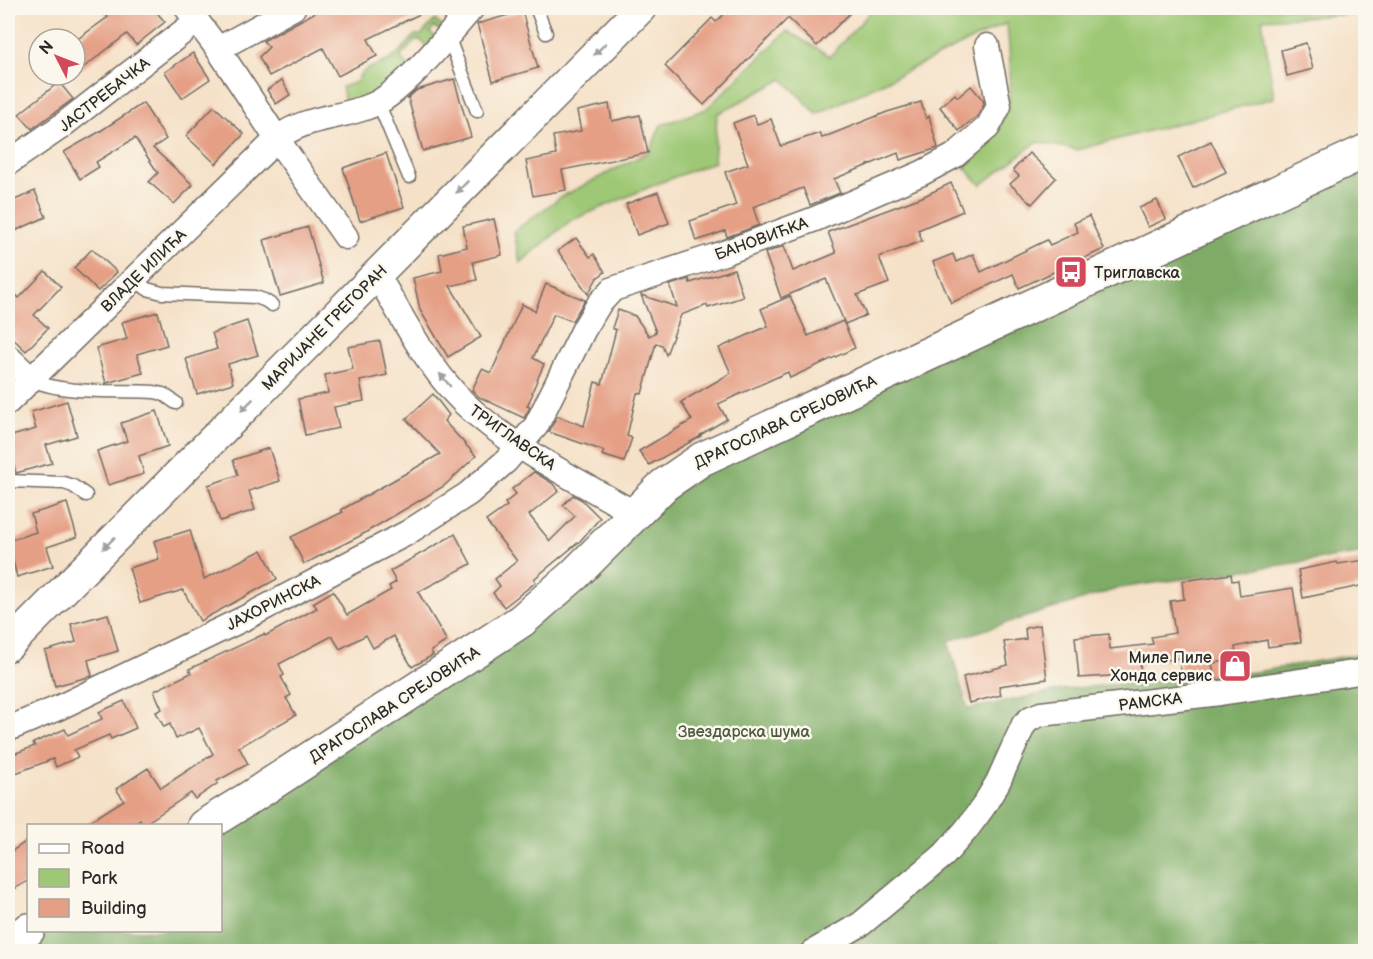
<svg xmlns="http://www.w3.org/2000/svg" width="1373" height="959" font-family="'Balsamiq Sans',sans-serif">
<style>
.green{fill:#9ec875;stroke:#647a50;stroke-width:1.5}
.forest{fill:#7eac66;stroke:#546c48;stroke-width:1.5}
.building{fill:#e59f85}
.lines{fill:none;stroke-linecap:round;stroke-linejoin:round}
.service-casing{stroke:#726b62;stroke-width:15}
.minor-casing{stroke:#726b62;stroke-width:27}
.tertiary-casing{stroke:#726b62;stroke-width:33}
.secondary-casing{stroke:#726b62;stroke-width:36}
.service{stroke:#fff;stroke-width:12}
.minor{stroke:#fff;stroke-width:24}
.tertiary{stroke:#fff;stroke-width:30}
.secondary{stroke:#fff;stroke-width:33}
.oneway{fill:#a0a0a0}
.labels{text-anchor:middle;stroke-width:5;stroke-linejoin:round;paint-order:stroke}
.street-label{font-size:16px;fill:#2b2b2b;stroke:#fbf7ec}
.poi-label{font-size:16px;fill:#2b2b2b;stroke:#fbf7ec;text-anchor:start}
.park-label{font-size:16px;fill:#4e5a41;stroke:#fbf7ec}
</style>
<rect width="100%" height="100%" fill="#fbf7ec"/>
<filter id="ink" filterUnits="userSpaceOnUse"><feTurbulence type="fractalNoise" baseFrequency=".0167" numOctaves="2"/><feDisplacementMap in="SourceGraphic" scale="12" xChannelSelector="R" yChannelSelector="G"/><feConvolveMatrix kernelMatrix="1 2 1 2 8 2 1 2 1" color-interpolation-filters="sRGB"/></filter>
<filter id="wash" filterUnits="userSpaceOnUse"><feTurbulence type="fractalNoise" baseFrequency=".008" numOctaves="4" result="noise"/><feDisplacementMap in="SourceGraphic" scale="24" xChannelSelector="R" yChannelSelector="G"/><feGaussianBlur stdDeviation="1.35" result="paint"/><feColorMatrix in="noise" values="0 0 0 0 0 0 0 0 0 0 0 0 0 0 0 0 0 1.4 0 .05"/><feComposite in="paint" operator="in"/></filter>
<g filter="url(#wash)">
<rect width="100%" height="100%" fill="#f5e1c8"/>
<g class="green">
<path d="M874,8H1356V14L1262,19L1274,98L1077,150L1037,142L981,185L964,167C973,159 984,151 991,141C1018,105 1010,64 1007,23L817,114L783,79L717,114L714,162L659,183L570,221L520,263L514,231L561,197L649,152L661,125L706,109L787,31L830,56Z"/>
<path d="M435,20L444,28L441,31L434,27L430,32L435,37L427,46L420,40H416L401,56L402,60L409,67L394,83L346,107L342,87L357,82C360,67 380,66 391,59C400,53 408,43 415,35H421Z"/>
</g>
<polygon class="forest" points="1365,158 1365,553 1120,588 948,641 968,709 1066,689 1256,672 1365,653 1365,951 1003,952 996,942 976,952 8,952 42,931 220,930 220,826 715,465"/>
<g id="blocks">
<g class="building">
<polygon points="101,8 153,8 165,22 136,45 127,34 75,74 75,41 108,17"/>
<polygon points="323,8 432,8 368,39 377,56 338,76 323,48 269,76 259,57 269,47 263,41"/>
<polygon points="730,8 855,8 817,46 788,18 704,105 665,66 712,18 716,22"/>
<polygon points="522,11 538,68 493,81 477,24"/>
<polygon points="1306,43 1313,69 1287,76 1281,50"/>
<polygon points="193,53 210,79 182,98 165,72"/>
<polygon points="454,79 471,137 423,151 408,98 417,90"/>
<polygon points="282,80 290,95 276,104 267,90"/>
<polygon points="59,82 73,99 32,129 19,114"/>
<polygon points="971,86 983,100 984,104 978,115 959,131 940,107 955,94 958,97"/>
<polygon points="921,102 926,119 929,116 938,148 900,160 898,153 834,179 840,193 810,205 803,188 753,207 759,225 727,237 725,231 696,241 690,221 736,205 725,172 748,164 733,123 754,115 757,124 771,119 781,146 820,133 822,138 887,112"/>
<polygon points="143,103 166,139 153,148 193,185 174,204 149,182 158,173 135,138 96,162 99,167 80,179 64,152 99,132"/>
<polygon points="609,104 612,121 640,115 648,153 562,170 566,190 533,196 526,161 556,155 553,136 581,131 577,111"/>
<polygon points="214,106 244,134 216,164 186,136"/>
<polygon points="1211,141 1226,172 1193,188 1178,157"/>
<polygon points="386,153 404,207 360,221 343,168"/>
<polygon points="1029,153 1056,178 1032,204 1010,184 1019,176 1013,170"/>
<polygon points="951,183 963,211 918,230 922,241 879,257 889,283 857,295 866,315 845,324 826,279 781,298 765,253 784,246 793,271 836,253 828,232 922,197"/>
<polygon points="35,191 46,217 8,234 8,203"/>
<polygon points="658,192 669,223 637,235 626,204"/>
<polygon points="1157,200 1166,219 1148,227 1139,208"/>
<polygon points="1089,216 1104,249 1019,288 1013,274 951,303 933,262 953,254 956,262 973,254 981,272 1047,240 1050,245 1078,232 1074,223"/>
<polygon points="494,219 502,255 473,262 477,280 450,286 481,337 448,357 420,310 413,278 442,271 439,254 467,247 463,226"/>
<polygon points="308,227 324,283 280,296 264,240"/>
<polygon points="576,238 590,257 594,254 605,272 597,278 588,294 558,251"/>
<polygon points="92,249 117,272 98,291 74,268"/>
<polygon points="734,269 743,297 708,308 707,305 681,315 666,355 662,345 656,343 642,394 637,393 627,436 632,438 624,462 602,455 604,451 549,432 557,416 584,426 595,382 602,384 616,330 612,328 618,310 635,316 649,336 656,332 641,295 677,307 670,285 689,279 690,283"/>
<polygon points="45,271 61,287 34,315 48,328 26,351 8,334 8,287 19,298"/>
<polygon points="546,284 585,300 572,321 554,314 533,358 544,364 532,392 533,393 527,406 530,407 524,418 479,397 472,390 482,369 491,373 522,304 535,311"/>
<polygon points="790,296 808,336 843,321 855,348 790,378 788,372 718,404 727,419 700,435 701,436 649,465 639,451 692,420 681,402 731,373 719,348 768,326 761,309"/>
<polygon points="158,312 167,345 137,354 143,373 106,383 96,348 127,339 122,322"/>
<polygon points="247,321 258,355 228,364 233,383 197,394 186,359 217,349 212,333"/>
<polygon points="380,341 387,375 360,381 364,401 334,407 339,428 305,435 298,399 328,393 325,375 353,369 348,347"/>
<polygon points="433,394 449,415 444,421 476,456 444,486 358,537 304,564 291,537 343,512 341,510 440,454 406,419"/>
<polygon points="67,401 77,436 46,445 52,463 16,473 8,444 8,437 36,429 31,412"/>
<polygon points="157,411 168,446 139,456 144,474 108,485 97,451 127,441 121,423"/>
<polygon points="269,448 280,481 249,491 255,510 220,521 208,485 238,475 233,460"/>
<polygon points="534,472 552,483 559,491 529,515 550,541 575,516 563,505 573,495 582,500 600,518 580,541 534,579 536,582 504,607 493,593 500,586 495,579 517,561 486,521 507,506 505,503 516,494 512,489"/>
<polygon points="67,503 77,537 47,547 53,566 17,577 8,541 36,532 31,514"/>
<polygon points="190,530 204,579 262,550 277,579 200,621 183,590 140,603 129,568 159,559 154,541"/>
<polygon points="455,534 471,564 418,592 447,641 431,651 433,655 412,667 394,636 373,648 366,635 340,649 332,636 279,664 284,675 281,677 291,695 286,698 296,715 239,747 248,764 217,781 218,783 195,799 191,793 143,825 140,819 130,825 84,825 124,800 116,789 148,768 161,788 213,754 199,728 176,739 170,724 164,727 156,712 162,709 154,691 191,673 189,669 264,634 265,636 317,608 313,603 333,591 347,615 391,590 389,586 396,582 390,571"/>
<polygon points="1365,560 1365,585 1303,598 1298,570 1337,562 1338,564"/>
<polygon points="1231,574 1232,581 1238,580 1240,596 1293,588 1301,642 1268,647 1267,640 1235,647 1237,660 1212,663 1214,674 1182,678 1179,658 1140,664 1141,674 1079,678 1075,637 1109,634 1110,649 1153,644 1151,637 1175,633 1170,601 1184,599 1182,581"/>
<polygon points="108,614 118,651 88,660 92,676 55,686 45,651 76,642 71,624"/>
<polygon points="1040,625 1047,679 999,686 1001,695 969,703 963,677 1008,665 1004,642 1026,639 1025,628"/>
<polygon points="124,701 136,728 111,739 109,735 74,750 78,757 56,767 53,759 8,776 8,756 35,746 33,743 65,729 68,735 102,719 99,712"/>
<polygon points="28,840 28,881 8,892 8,854"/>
</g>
</g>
</g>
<g filter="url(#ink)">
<use href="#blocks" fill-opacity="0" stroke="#726b62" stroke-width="1.5"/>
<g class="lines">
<g class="service-casing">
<g id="service">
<polyline points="536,8 546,33"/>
<polyline points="446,37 451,44 477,111"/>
<polyline points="378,102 409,177"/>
<polyline points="134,279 147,289 162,293 255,297 264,300 272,305"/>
<path d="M31,379C59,395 120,390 154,392L163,394L176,403"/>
<polyline points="8,481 64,483 73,486 86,495"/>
</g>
</g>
<g class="minor-casing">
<g id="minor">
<polyline points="187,8 218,49 277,139 346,237"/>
<polyline points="218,49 293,8"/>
<polyline points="8,163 59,128 197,21"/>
<path d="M377,274C402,318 428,367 464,403C510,447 579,481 634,513"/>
<polyline points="8,357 31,379"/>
<path d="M8,402L277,139C305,115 345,119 377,103C407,87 449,34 472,8"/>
<polyline points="8,729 58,708 247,617 407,533 468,494 506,461 536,426 584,329 599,304 613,289 724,253 815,219 922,173 954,156 988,127 999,106 987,46"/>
<polyline points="813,952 861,924 944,855 966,830 983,807 998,782 1024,724 1031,718 1041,714 1220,693 1366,671"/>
</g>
</g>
<g class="tertiary-casing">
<polyline id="tertiary" points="8,646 641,8"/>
</g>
<g class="secondary-casing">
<g id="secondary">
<polyline points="204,826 254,795 521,621 574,575 664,485 702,459 1366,151"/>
<polyline points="8,943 28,930"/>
</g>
</g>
<use href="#service" class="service"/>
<use href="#minor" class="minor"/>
<use href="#tertiary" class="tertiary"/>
<use href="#secondary" class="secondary"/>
</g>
<defs><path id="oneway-solid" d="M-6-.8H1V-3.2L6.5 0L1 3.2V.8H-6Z" transform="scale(1.5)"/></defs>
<g class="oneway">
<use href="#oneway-solid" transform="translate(600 49) rotate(135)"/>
<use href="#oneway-solid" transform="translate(462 187) rotate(135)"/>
<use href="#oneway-solid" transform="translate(445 380) rotate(-130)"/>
<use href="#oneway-solid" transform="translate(247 405) rotate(135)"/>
<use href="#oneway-solid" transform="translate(109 543) rotate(135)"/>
</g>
</g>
<defs>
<g id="bus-square" transform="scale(1.725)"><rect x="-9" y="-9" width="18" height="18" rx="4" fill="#d1495b" stroke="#fbf7ec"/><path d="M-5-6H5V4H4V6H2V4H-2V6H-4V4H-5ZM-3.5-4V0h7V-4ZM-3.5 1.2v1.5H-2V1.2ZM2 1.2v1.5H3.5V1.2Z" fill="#fff"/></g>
<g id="shop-square" transform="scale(1.725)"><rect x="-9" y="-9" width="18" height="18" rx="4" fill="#d1495b" stroke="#fbf7ec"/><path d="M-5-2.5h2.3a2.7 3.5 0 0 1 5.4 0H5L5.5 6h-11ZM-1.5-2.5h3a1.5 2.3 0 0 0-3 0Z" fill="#fff"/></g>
</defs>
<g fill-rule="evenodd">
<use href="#bus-square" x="1071" y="272"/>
<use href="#shop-square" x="1235" y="666"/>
</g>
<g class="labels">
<g class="street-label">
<text transform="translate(104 94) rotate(-38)" y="6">ЈАСТРЕБАЧКА</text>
<text transform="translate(761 238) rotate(-20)" y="6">БАНОВИЋКА</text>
<text transform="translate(143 270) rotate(-44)" y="6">ВЛАДЕ ИЛИЋА</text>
<text transform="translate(324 327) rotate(-45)" y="6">МАРИЈАНЕ ГРЕГОРАН</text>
<text transform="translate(785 421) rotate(-25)" y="6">ДРАГОСЛАВА СРЕЈОВИЋА</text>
<text transform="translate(513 437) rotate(35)" y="6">ТРИГЛАВСКА</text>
<text transform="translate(273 602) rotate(-27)" y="6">ЈАХОРИНСКА</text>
<text transform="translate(1150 701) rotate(-7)" y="6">РАМСКА</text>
<text transform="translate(394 704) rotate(-33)" y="6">ДРАГОСЛАВА СРЕЈОВИЋА</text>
</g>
<g class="poi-label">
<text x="1094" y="278">Триглавска</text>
<text x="1212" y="663" text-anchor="end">Миле Пиле<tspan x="1212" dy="18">Хонда сервис</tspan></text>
</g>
<g class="park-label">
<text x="744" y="737">Звездарска шума</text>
</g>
</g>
<rect width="1373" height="959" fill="none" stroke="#fbf7ec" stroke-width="30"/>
<rect x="27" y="824" width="195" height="108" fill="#fbf7ec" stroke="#a8a59f" stroke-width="1.5"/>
<rect x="39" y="844" width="30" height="9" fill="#ffffff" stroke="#a8a59f" stroke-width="1.5"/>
<text x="81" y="854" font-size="18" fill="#2b2b2b">Road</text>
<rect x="39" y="869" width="30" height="18" fill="#9ec875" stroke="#a8a59f" stroke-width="1.5"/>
<text x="81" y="884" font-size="18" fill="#2b2b2b">Park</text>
<rect x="39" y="899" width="30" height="18" fill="#e59f85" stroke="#a8a59f" stroke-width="1.5"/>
<text x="81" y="914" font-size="18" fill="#2b2b2b">Building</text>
<g transform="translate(57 57) rotate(312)"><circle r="28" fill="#fbf7ec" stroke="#a8a59f" stroke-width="1.5"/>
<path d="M0-4.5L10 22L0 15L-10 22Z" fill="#d1495b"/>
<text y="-9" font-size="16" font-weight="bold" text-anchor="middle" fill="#2b2b2b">N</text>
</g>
</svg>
